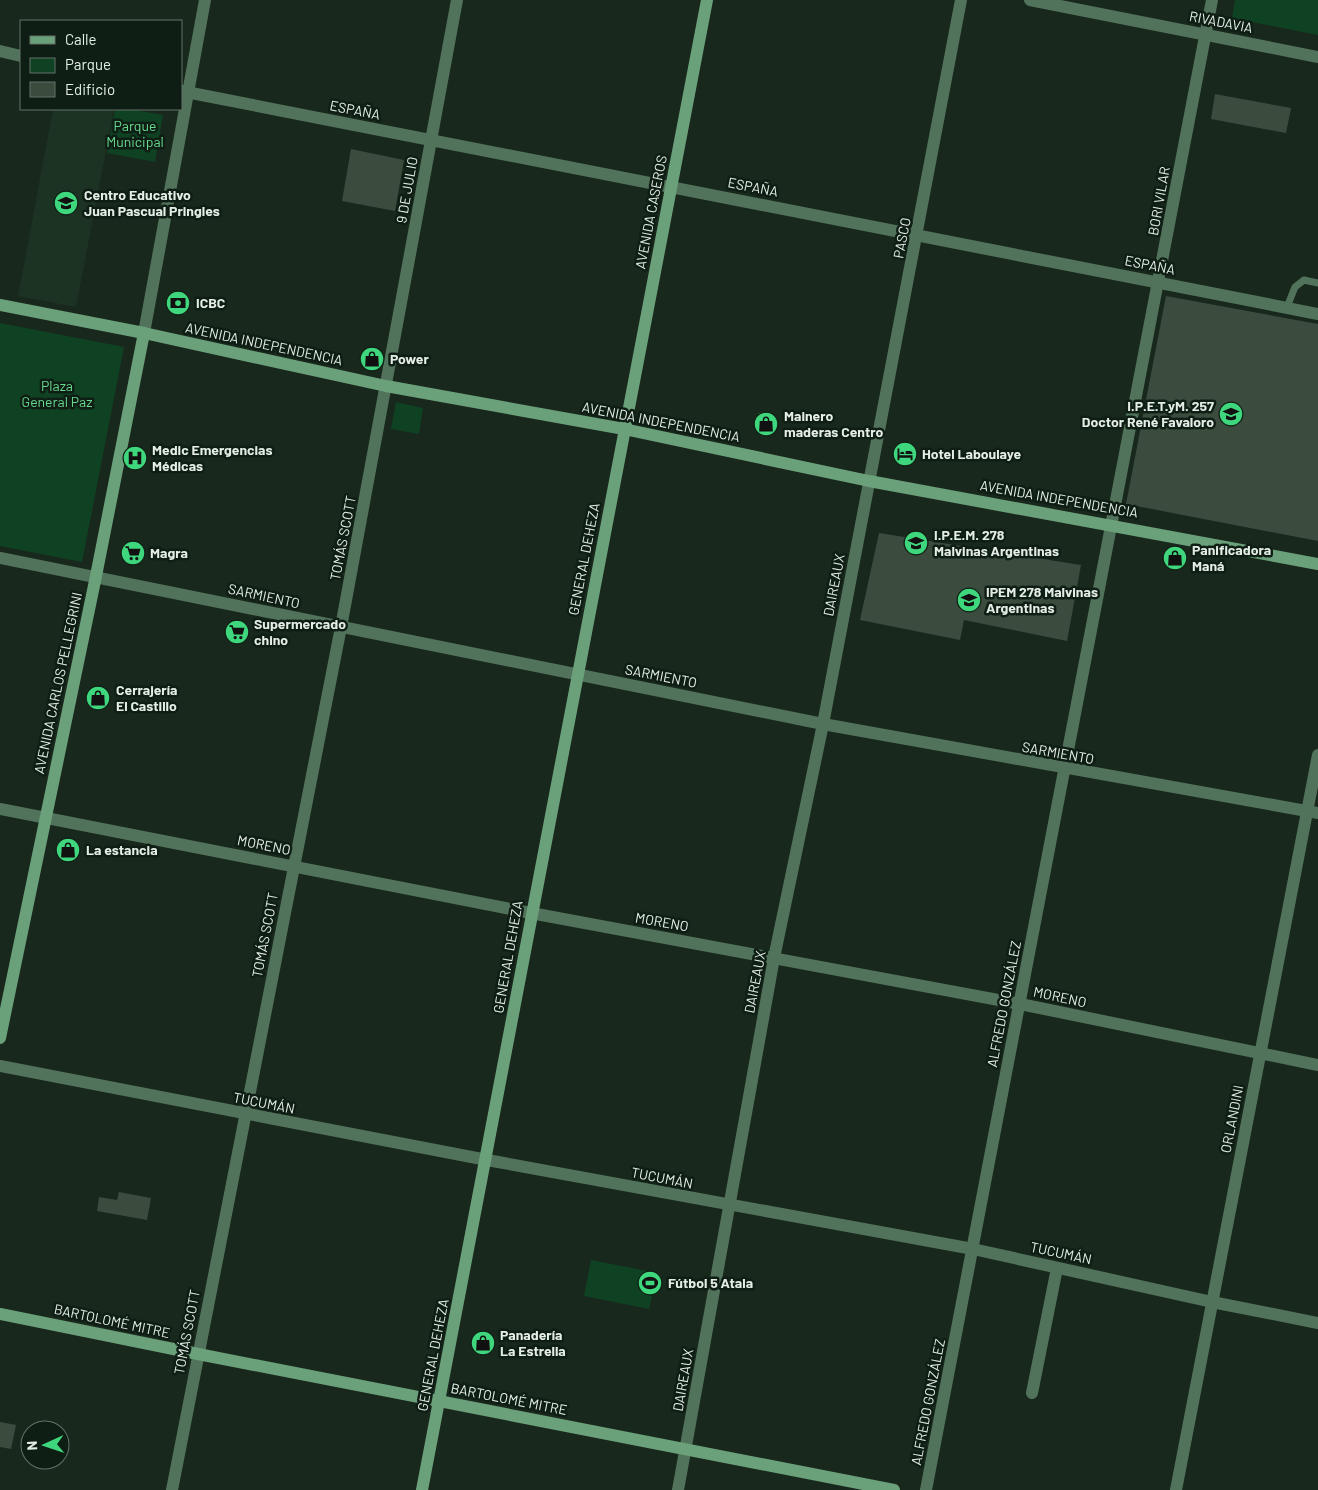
<svg xmlns="http://www.w3.org/2000/svg" width="1318" height="1490" font-family="Barlow,sans-serif">
<style>
.built{fill:#1c3223}
.green{fill:#0f4223}
.building{fill:#3b4c3f}
.lines{fill:none;stroke-linecap:round;stroke-linejoin:round}
.service{stroke:#52735b;stroke-width:7}
.minor{stroke:#52735b;stroke-width:12}
.secondary{stroke:#6ba17a;stroke-width:12}
.labels{text-anchor:middle;stroke-width:5;stroke-linejoin:round;paint-order:stroke}
.street-label{font-size:14px;fill:#e4eee7;stroke:#0f1e14}
.park-label{font-size:14px;fill:#69db90;stroke:#0f1e14}
.poi-label{font-size:14px;font-weight:bold;fill:#e4eee7;stroke:#0f1e14;text-anchor:start}
</style>
<rect width="100%" height="100%" fill="#19281d"/>
<polygon class="built" points="53,109 114,109 76,307 18,296"/>
<g class="green">
<polygon points="1235,0 1318,0 1318,35 1232,18"/>
<polygon points="115,109 129,109 163,115 155,162 107,153"/>
<polygon points="0,323 124,347 82,562 0,546"/>
<polygon points="396,402 423,408 419,434 391,429"/>
<polygon points="591,1260 657,1273 649,1309 584,1296"/>
</g>
<g class="building">
<polygon points="1215,94 1291,108 1286,133 1211,119"/>
<polygon points="351,149 404,160 395,211 342,201"/>
<polygon points="1166,296 1318,324 1318,541 1126,504"/>
<polygon points="879,533 1081,565 1067,641 964,620 960,640 860,620"/>
<polygon points="119,1192 151,1198 147,1220 97,1211 99,1197 117,1200"/>
<polygon points="0,1422 16,1425 11,1449 0,1447"/>
</g>
<g class="lines">
<polyline class="service" points="1287,307 1295,287 1304,280 1318,283"/>
<g class="minor">
<polyline points="1030,0 1318,57"/>
<polyline points="0,51 21,56"/>
<polyline points="181,91 1318,314"/>
<polyline points="144,333 205,0"/>
<polyline points="0,558 823,724 1318,813"/>
<polyline points="0,809 531,913 1020,1004 1318,1065"/>
<polyline points="0,1066 487,1160 973,1249 1212,1302 1318,1323"/>
<polyline points="1032,1393 1057,1268"/>
<polyline points="172,1490 341,627 457,0"/>
<polyline points="678,1490 774,958 823,724 961,0"/>
<polyline points="926,1490 1212,0"/>
<polyline points="1176,1490 1318,755"/>
</g>
<g class="secondary">
<polyline points="0,305 144,333 386,386 624,429 869,481 1318,564"/>
<polyline points="0,1038 96,576 144,333"/>
<polyline points="0,1314 198,1354 894,1490"/>
<polyline points="422,1490 707,0"/>
</g>
</g>
<defs>
<g id="school-disc" transform="scale(1.25)"><circle r="9.5" fill="#3fd77d" stroke="#0f1e14"/><path d="M0-5L7-2L0 1L-7-2ZM-4 1L0 2.5L4 1V4Q0 6-4 4Z" fill="#111"/></g>
<g id="bank-disc" transform="scale(1.25)"><circle r="9.5" fill="#3fd77d" stroke="#0f1e14"/><path d="M-6-4H6V4H-6ZM0-2.3a2.3 2.3 0 1 0 0 4.6a2.3 2.3 0 1 0 0-4.6Z" fill="#111"/></g>
<g id="shop-disc" transform="scale(1.25)"><circle r="9.5" fill="#3fd77d" stroke="#0f1e14"/><path d="M-5-2.5h2.3a2.7 3.5 0 0 1 5.4 0H5L5.5 6h-11ZM-1.5-2.5h3a1.5 2.3 0 0 0-3 0Z" fill="#111"/></g>
<g id="hotel-disc" transform="scale(1.25)"><circle r="9.5" fill="#3fd77d" stroke="#0f1e14"/><path d="M-6-4.5h1.5V1H6V5H4.5V3h-9V5H-6ZM-4 0a1.8 1.8 0 1 1 3.6 0ZM.5 0V-2.5h3Q6-2.5 6 0Z" fill="#111"/></g>
<g id="hospital-disc" transform="scale(1.25)"><circle r="9.5" fill="#3fd77d" stroke="#0f1e14"/><path d="M-5-5h3v3.5h4V-5h3V5h-3V1.5h-4V5h-3Z" fill="#111"/></g>
<g id="supermarket-disc" transform="scale(1.25)"><circle r="9.5" fill="#3fd77d" stroke="#0f1e14"/><path d="M-6-5.5h2.5l.6 2H6L4.5 2H-2.5L-4.4-4H-6ZM-1.5 3.2a1.3 1.3 0 1 0 .1 0ZM3 3.2a1.3 1.3 0 1 0 .1 0Z" fill="#111"/></g>
<g id="stadium-disc" transform="scale(1.25)"><circle r="9.5" fill="#3fd77d" stroke="#0f1e14"/><path d="M0-5a6.5 5 0 1 0 0 10a6.5 5 0 1 0 0-10ZM-3.5-1.8h7v3.6h-7Z" fill="#111"/></g>
</defs>
<g fill-rule="evenodd">
<use href="#school-disc" x="66" y="203"/>
<use href="#bank-disc" x="178" y="303"/>
<use href="#shop-disc" x="372" y="359"/>
<use href="#school-disc" x="1231" y="414"/>
<use href="#shop-disc" x="766" y="424"/>
<use href="#hotel-disc" x="905" y="454"/>
<use href="#hospital-disc" x="135" y="458"/>
<use href="#school-disc" x="916" y="543"/>
<use href="#supermarket-disc" x="133" y="553"/>
<use href="#shop-disc" x="1175" y="558"/>
<use href="#school-disc" x="969" y="600"/>
<use href="#supermarket-disc" x="237" y="632"/>
<use href="#shop-disc" x="98" y="698"/>
<use href="#shop-disc" x="68" y="850"/>
<use href="#stadium-disc" x="650" y="1283"/>
<use href="#shop-disc" x="483" y="1343"/>
</g>
<g class="labels">
<g class="street-label">
<text transform="translate(1221 22) rotate(11)" y="5">RIVADAVIA</text>
<text transform="translate(355 110) rotate(11)" y="5">ESPAÑA</text>
<text transform="translate(753 187) rotate(11)" y="5">ESPAÑA</text>
<text transform="translate(407 190) rotate(-80)" y="5">9 DE JULIO</text>
<text transform="translate(1159 201) rotate(-80)" y="5">BORI VILAR</text>
<text transform="translate(651 212) rotate(-79)" y="5">AVENIDA CASEROS</text>
<text transform="translate(902 238) rotate(-79)" y="5">PASCO</text>
<text transform="translate(1150 265) rotate(11)" y="5">ESPAÑA</text>
<text transform="translate(264 344) rotate(12)" y="5">AVENIDA INDEPENDENCIA</text>
<text transform="translate(661 422) rotate(11)" y="5">AVENIDA INDEPENDENCIA</text>
<text transform="translate(1059 499) rotate(10)" y="5">AVENIDA INDEPENDENCIA</text>
<text transform="translate(343 538) rotate(-79)" y="5">TOMÁS SCOTT</text>
<text transform="translate(584 559) rotate(-79)" y="5">GENERAL DEHEZA</text>
<text transform="translate(834 585) rotate(-79)" y="5">DAIREAUX</text>
<text transform="translate(264 596) rotate(12)" y="5">SARMIENTO</text>
<text transform="translate(661 676) rotate(11)" y="5">SARMIENTO</text>
<text transform="translate(58 683) rotate(-78)" y="5">AVENIDA CARLOS PELLEGRINI</text>
<text transform="translate(1058 753) rotate(10)" y="5">SARMIENTO</text>
<text transform="translate(264 845) rotate(11)" y="5">MORENO</text>
<text transform="translate(662 922) rotate(10)" y="5">MORENO</text>
<text transform="translate(265 935) rotate(-79)" y="5">TOMÁS SCOTT</text>
<text transform="translate(508 957) rotate(-80)" y="5">GENERAL DEHEZA</text>
<text transform="translate(755 982) rotate(-79)" y="5">DAIREAUX</text>
<text transform="translate(1060 997) rotate(12)" y="5">MORENO</text>
<text transform="translate(1004 1004) rotate(-79)" y="5">ALFREDO GONZÁLEZ</text>
<text transform="translate(264 1103) rotate(11)" y="5">TUCUMÁN</text>
<text transform="translate(1232 1119) rotate(-79)" y="5">ORLANDINI</text>
<text transform="translate(662 1178) rotate(11)" y="5">TUCUMÁN</text>
<text transform="translate(1061 1253) rotate(12)" y="5">TUCUMÁN</text>
<text transform="translate(112 1321) rotate(12)" y="5">BARTOLOMÉ MITRE</text>
<text transform="translate(187 1332) rotate(-79)" y="5">TOMÁS SCOTT</text>
<text transform="translate(433 1355) rotate(-79)" y="5">GENERAL DEHEZA</text>
<text transform="translate(683 1380) rotate(-80)" y="5">DAIREAUX</text>
<text transform="translate(509 1399) rotate(11)" y="5">BARTOLOMÉ MITRE</text>
<text transform="translate(928 1402) rotate(-79)" y="5">ALFREDO GONZÁLEZ</text>
</g>
<g class="park-label">
<text x="135" y="131">Parque<tspan x="135" dy="16">Municipal</tspan></text>
<text x="57" y="391">Plaza<tspan x="57" dy="16">General Paz</tspan></text>
</g>
<g class="poi-label">
<text x="84" y="200">Centro Educativo<tspan x="84" dy="16">Juan Pascual Pringles</tspan></text>
<text x="196" y="308">ICBC</text>
<text x="390" y="364">Power</text>
<text x="1214" y="411" text-anchor="end">I.P.E.T.yM. 257<tspan x="1214" dy="16">Doctor René Favaloro</tspan></text>
<text x="784" y="421">Mainero<tspan x="784" dy="16">maderas Centro</tspan></text>
<text x="152" y="455">Medic Emergencias<tspan x="152" dy="16">Médicas</tspan></text>
<text x="922" y="459">Hotel Laboulaye</text>
<text x="934" y="540">I.P.E.M. 278<tspan x="934" dy="16">Malvinas Argentinas</tspan></text>
<text x="1192" y="555">Panificadora<tspan x="1192" dy="16">Maná</tspan></text>
<text x="150" y="558">Magra</text>
<text x="986" y="597">IPEM 278 Malvinas<tspan x="986" dy="16">Argentinas</tspan></text>
<text x="254" y="629">Supermercado<tspan x="254" dy="16">chino</tspan></text>
<text x="116" y="695">Cerrajería<tspan x="116" dy="16">El Castillo</tspan></text>
<text x="86" y="855">La estancia</text>
<text x="668" y="1288">Fútbol 5 Atala</text>
<text x="500" y="1340">Panadería<tspan x="500" dy="16">La Estrella</tspan></text>
</g>
</g>
<rect x="20" y="20" width="162" height="90" fill="#0f1e14" stroke="#647168"/>
<rect x="30" y="36" width="25" height="8" fill="#6ba17a" stroke="#647168"/>
<text x="65" y="45" font-size="15" fill="#e4eee7">Calle</text>
<rect x="30" y="58" width="25" height="15" fill="#0f4223" stroke="#647168"/>
<text x="65" y="70" font-size="15" fill="#e4eee7">Parque</text>
<rect x="30" y="82" width="25" height="15" fill="#3b4c3f" stroke="#647168"/>
<text x="65" y="95" font-size="15" fill="#e4eee7">Edificio</text>
<g transform="translate(45 1445) rotate(267)"><circle r="24" fill="#0f1e14" stroke="#647168"/>
<path d="M0-4L9 19L0 12L-9 19Z" fill="#3fd77d"/>
<text y="-8" font-size="14" font-weight="bold" text-anchor="middle" fill="#e4eee7">N</text>
</g>
</svg>
